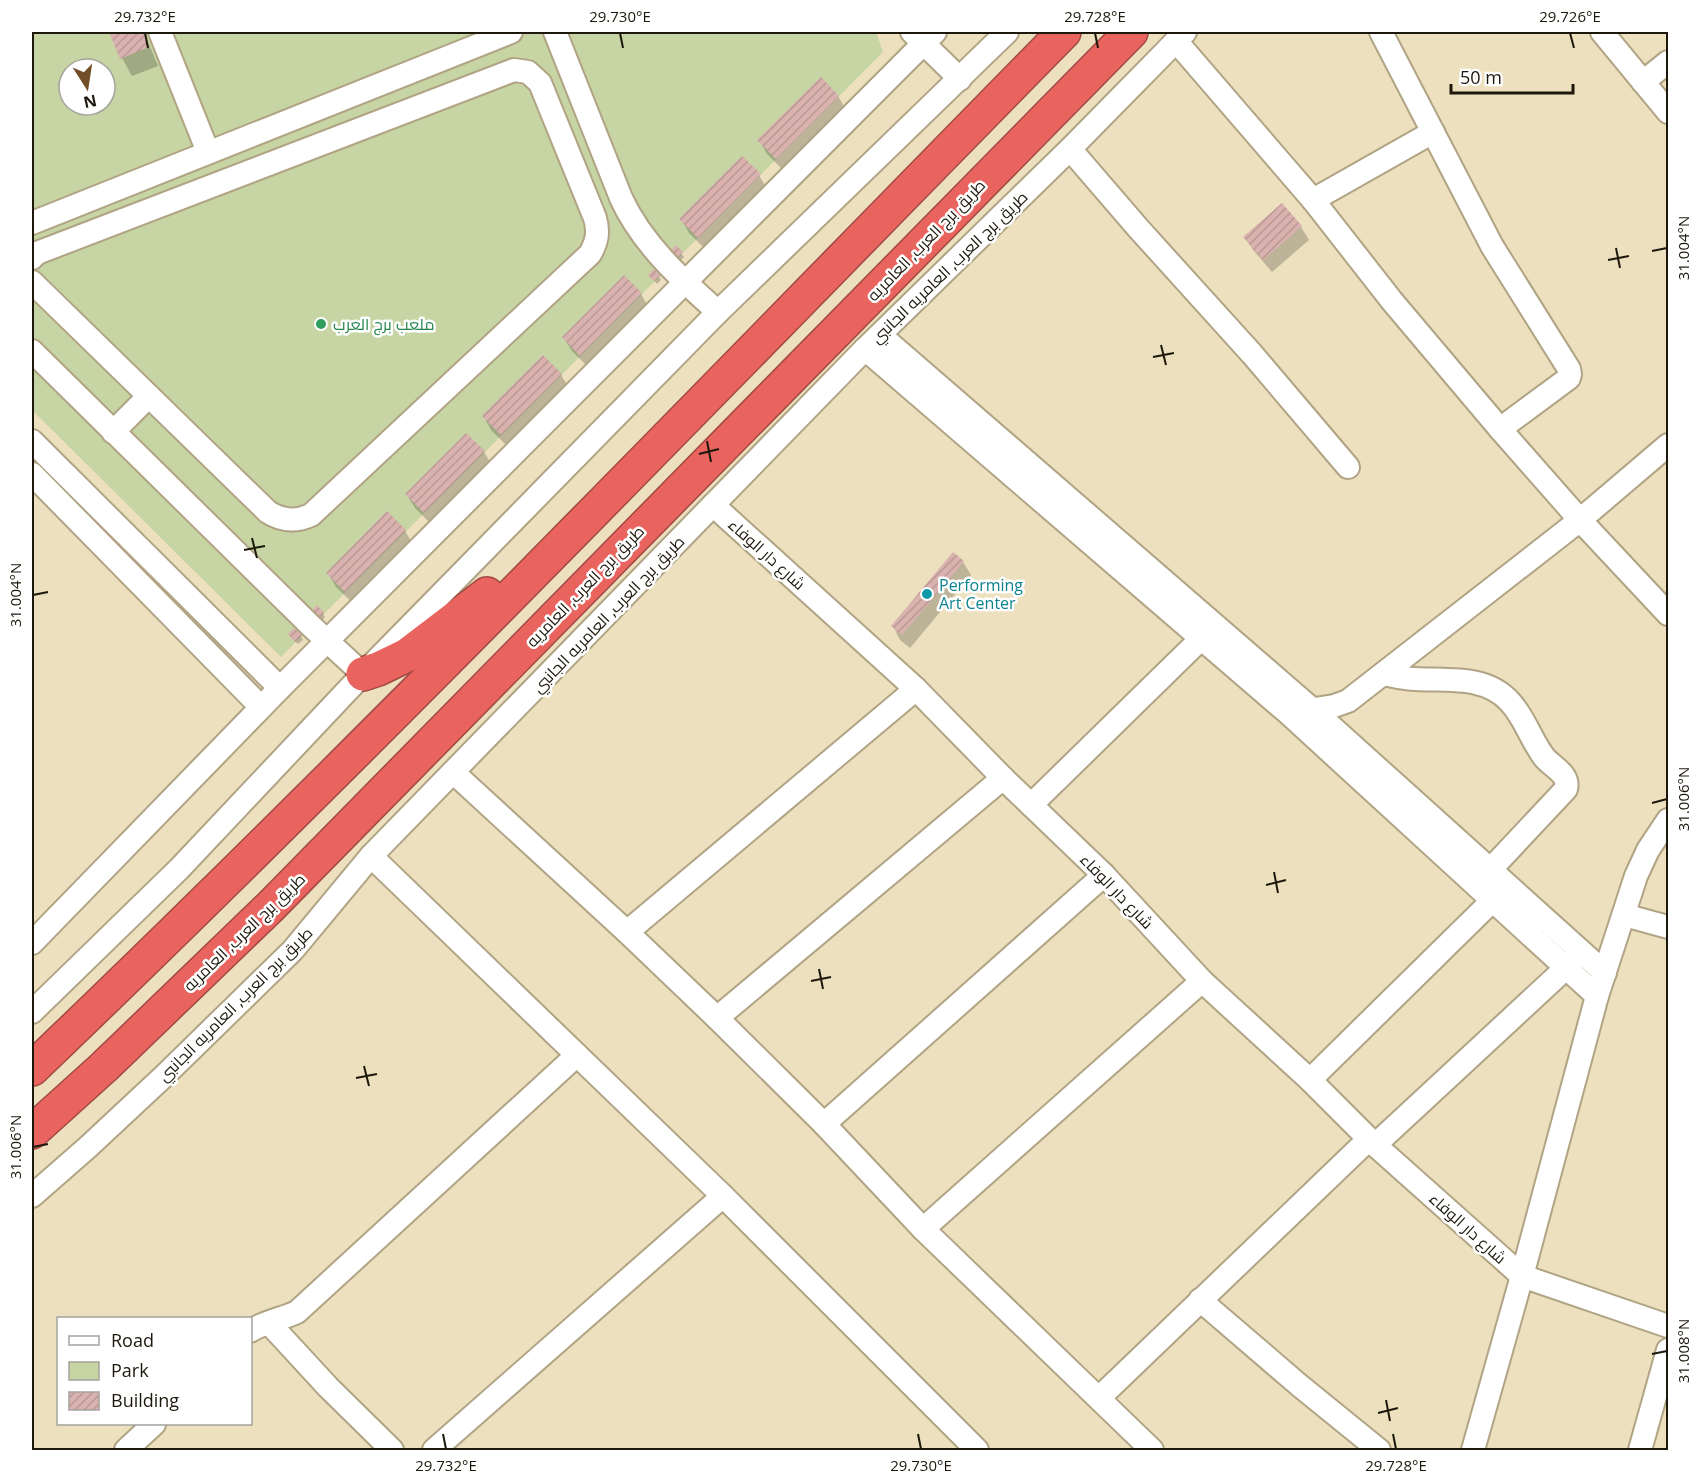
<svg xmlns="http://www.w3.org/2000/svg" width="1700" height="1482" font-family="'Open Sans',Cairo,sans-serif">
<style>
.green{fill:#c7d4a3;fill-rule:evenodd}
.shadow{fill:#0003}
.building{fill:url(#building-hatch)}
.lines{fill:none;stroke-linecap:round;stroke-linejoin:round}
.minor-casing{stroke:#b0a484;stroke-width:26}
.highway-casing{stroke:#a14942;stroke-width:36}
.minor{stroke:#fff;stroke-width:22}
.highway{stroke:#e9635f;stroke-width:33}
.ticks{fill:none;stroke:#1c180c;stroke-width:2}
.leisure-dot{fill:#2e9e5b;stroke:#fff;stroke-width:2}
.culture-dot{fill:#0f9aa8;stroke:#fff;stroke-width:2}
.labels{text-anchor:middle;stroke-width:5;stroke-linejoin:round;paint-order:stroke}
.street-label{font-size:16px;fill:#1c180c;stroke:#fff}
.leisure-label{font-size:16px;fill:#27864d;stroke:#fff;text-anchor:start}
.culture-label{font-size:16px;fill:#0d838f;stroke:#fff;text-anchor:start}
.neatline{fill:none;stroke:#1c180c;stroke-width:2}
.ticks-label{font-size:15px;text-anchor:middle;fill:#1c180c}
</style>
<defs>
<pattern id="building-hatch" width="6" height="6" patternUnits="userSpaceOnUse" patternTransform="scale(1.5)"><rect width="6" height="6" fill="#d9b1af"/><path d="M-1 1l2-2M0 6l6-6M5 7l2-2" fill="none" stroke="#ba9895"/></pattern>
</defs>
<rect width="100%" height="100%" fill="#ece0be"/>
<path class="green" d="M32,32H876L883,52L281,657L32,410ZM69,69H105V105H69Z"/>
<g class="shadow">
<polygon points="111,32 144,32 158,66 132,76 122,58"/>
<polygon points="838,96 846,110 784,171 767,154 759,140"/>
<polygon points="759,175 767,189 706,250 689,233 681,219"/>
<polygon points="1282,205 1301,227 1309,240 1272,272 1253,250 1245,237"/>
<polygon points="676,247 684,257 680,261 674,255"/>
<polygon points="650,275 659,277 661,280 657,284"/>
<polygon points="624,277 641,294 649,308 589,368 572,351 564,338"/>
<polygon points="561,375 569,388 509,448 491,430 484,417"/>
<polygon points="484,452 492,465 432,525 415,508 407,495"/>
<polygon points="388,513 405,531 413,544 354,604 336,587 328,573"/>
<polygon points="963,562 971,575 910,648 900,640 893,626"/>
<polygon points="323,614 325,617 321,622 315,616"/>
<polygon points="301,636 303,640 298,644 292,638"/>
</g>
<g class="building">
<polygon points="109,32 143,32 149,47 120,59"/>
<polygon points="821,77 839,96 776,159 757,140"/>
<polygon points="742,156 761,174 698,238 679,219"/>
<polygon points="1282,203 1302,226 1263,260 1243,237"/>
<polygon points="676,245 683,252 677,258 670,251"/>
<polygon points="654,269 660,276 654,281 648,275"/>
<polygon points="624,275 642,293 580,356 562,337"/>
<polygon points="543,355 562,374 501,435 482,416"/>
<polygon points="466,433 485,451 424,513 405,494"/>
<polygon points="387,511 406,530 345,592 326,573"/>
<polygon points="953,552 964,561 902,635 891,626"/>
<polygon points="317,605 324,613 318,619 311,612"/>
<polygon points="294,628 302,635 295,642 288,634"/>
</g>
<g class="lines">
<g class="minor-casing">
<g id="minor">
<polyline points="160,32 208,152"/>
<path d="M555,32L621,198C642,244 681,279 718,312"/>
<polyline points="912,32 960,79"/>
<polyline points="1381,32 1492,246 1569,369 1570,374 1569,378 1500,429"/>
<polyline points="1602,32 1668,112"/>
<polyline points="1176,41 1313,200 1392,301 1500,429 1580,520 1668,614"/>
<polyline points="1643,82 1668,62"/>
<polyline points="1070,149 1138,228 1252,354 1348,467"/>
<polyline points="1313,200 1433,132"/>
<polyline points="32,223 511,32"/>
<path d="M32,258L37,253L514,70L528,72L540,83L595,218C599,232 597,242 590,254L311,515C296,522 282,521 268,512L32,282"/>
<polyline points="880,335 1313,710 1605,973"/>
<polyline points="865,349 1288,713 1597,996"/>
<polyline points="32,351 311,626 363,674"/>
<polyline points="113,432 149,396"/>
<polyline points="32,441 280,688"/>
<polyline points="32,474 261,707"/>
<polyline points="713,505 916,689 1003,778 1104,875 1202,981 1310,1080 1375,1145 1522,1276 1668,1326"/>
<path d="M1383,674C1394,676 1404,679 1415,679C1448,681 1486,675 1510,702C1525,718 1531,740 1544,757C1552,767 1570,774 1566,789L1490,870"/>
<polyline points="1302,711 1334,706 1348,701 1580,520 1668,445"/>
<polyline points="454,773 627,932 717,1018 824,1124 923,1229 1152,1450"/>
<polyline points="1031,805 1212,628"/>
<polyline points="371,856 723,1196 977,1450"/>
<polyline points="1624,915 1668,927"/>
<polyline points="627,932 916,689"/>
<polyline points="32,943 280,688 935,32"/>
<polyline points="32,1012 179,869 363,674 718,312 1007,32"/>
<polyline points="717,1018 1003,778"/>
<polyline points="1310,1080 1493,900"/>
<polyline points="824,1124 1104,875"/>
<polyline points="1375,1145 1567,967 1577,956"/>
<polyline points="32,1196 88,1147 163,1077 293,950 371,856 865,349 1070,149 1185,32"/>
<polyline points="923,1229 1202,981"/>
<polyline points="1200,1300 1299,1385 1379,1450"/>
<polyline points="269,1323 328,1387 392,1450"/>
<path d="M250,1331C264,1322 282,1319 297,1312L577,1055"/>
<polyline points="1099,1398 1369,1139"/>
<polyline points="126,1450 154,1424"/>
<polyline points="434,1450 723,1196"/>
<polyline points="1473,1450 1522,1276 1597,996 1636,876 1648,850 1668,820"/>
<polyline points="1640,1450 1668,1350"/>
</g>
</g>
<g class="highway-casing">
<g id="highway">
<polyline points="363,674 378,669 407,655 487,594"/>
<path d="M32,1069C384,732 722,380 1064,32"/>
<polyline points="32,1132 104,1067 269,908 1131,32"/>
</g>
</g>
<use href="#minor" class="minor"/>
<use href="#highway" class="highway"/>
</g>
<path class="ticks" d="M145,33L148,48M620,33L623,48M1095,33L1098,48M1570,33L1574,48M1616,248L1620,268M1652,251L1667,248M1608,260L1629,256M1161,345L1166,365M1153,357L1174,353M707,441L711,462M699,454L719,449M252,538L257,558M244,550L265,546M33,595L48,592M1652,803L1667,799M1274,872L1278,893M1266,885L1286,880M819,969L823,989M811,981L831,977M364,1066L369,1086M356,1078L377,1074M33,1147L48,1144M1652,1354L1667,1351M1386,1400L1390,1421M1378,1413L1398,1408M443,1434L446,1449M918,1434L921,1449M1393,1434L1396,1449"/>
<circle class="leisure-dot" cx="321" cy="324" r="6"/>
<circle class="culture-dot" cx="927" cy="594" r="6"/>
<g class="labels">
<g class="street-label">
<text transform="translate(926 240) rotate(-46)" y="6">طريق برج العرب, العامريه</text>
<text transform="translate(949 267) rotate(-44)" y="6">طريق برج العرب, العامريه الجانبي</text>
<text transform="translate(767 554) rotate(42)" y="6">شارع دار الوفاء</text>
<text transform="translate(585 586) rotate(-46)" y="6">طريق برج العرب, العامريه</text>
<text transform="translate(608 614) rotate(-46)" y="6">طريق برج العرب, العامريه الجانبي</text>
<text transform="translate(1117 891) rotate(46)" y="6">شارع دار الوفاء</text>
<text transform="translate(244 932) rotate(-44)" y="6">طريق برج العرب, العامريه</text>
<text transform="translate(235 1004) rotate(-45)" y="6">طريق برج العرب, العامريه الجانبي</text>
<text transform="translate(1468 1228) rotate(42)" y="6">شارع دار الوفاء</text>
</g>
<g class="leisure-label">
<text x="333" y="330">ملعب برج العرب</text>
</g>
<g class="culture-label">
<text x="939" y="591">Performing<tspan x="939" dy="18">Art Center</tspan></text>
</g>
</g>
<rect width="1700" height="1482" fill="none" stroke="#ffffff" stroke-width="66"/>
<rect x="57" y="1317" width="195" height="108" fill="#ffffff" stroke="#a4a39e" stroke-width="1.5"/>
<rect x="69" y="1336" width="30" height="9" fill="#ffffff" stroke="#a4a39e" stroke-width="1.5"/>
<text x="111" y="1347" font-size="18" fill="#1c180c">Road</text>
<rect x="69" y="1362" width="30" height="18" fill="#c7d4a3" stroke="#a4a39e" stroke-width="1.5"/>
<text x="111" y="1377" font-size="18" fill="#1c180c">Park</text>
<rect x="69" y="1392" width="30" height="18" fill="url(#building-hatch)" stroke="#a4a39e" stroke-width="1.5"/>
<text x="111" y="1407" font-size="18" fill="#1c180c">Building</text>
<g transform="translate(87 87) rotate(168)"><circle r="28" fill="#ffffff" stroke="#a4a39e" stroke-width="1.5"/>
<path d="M0-4.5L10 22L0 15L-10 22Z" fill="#714e27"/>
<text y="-9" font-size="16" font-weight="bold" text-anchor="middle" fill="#1c180c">N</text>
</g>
<path d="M1451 84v9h122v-9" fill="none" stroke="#1c180c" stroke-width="3"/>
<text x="1460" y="84" font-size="18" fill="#1c180c" stroke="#ffffff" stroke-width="4.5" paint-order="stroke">50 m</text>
<rect x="33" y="33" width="1634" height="1416" class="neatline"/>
<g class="ticks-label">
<text x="145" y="22">29.732°E</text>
<text x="620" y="22">29.730°E</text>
<text x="1095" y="22">29.728°E</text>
<text x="1570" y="22">29.726°E</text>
<text transform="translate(1684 248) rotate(-90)" y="5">31.004°N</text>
<text transform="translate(16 595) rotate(-90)" y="5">31.004°N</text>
<text transform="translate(1684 799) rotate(-90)" y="5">31.006°N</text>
<text transform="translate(16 1147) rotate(-90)" y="5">31.006°N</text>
<text transform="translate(1684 1351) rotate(-90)" y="5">31.008°N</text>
<text x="446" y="1471">29.732°E</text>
<text x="921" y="1471">29.730°E</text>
<text x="1396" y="1471">29.728°E</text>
</g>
</svg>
